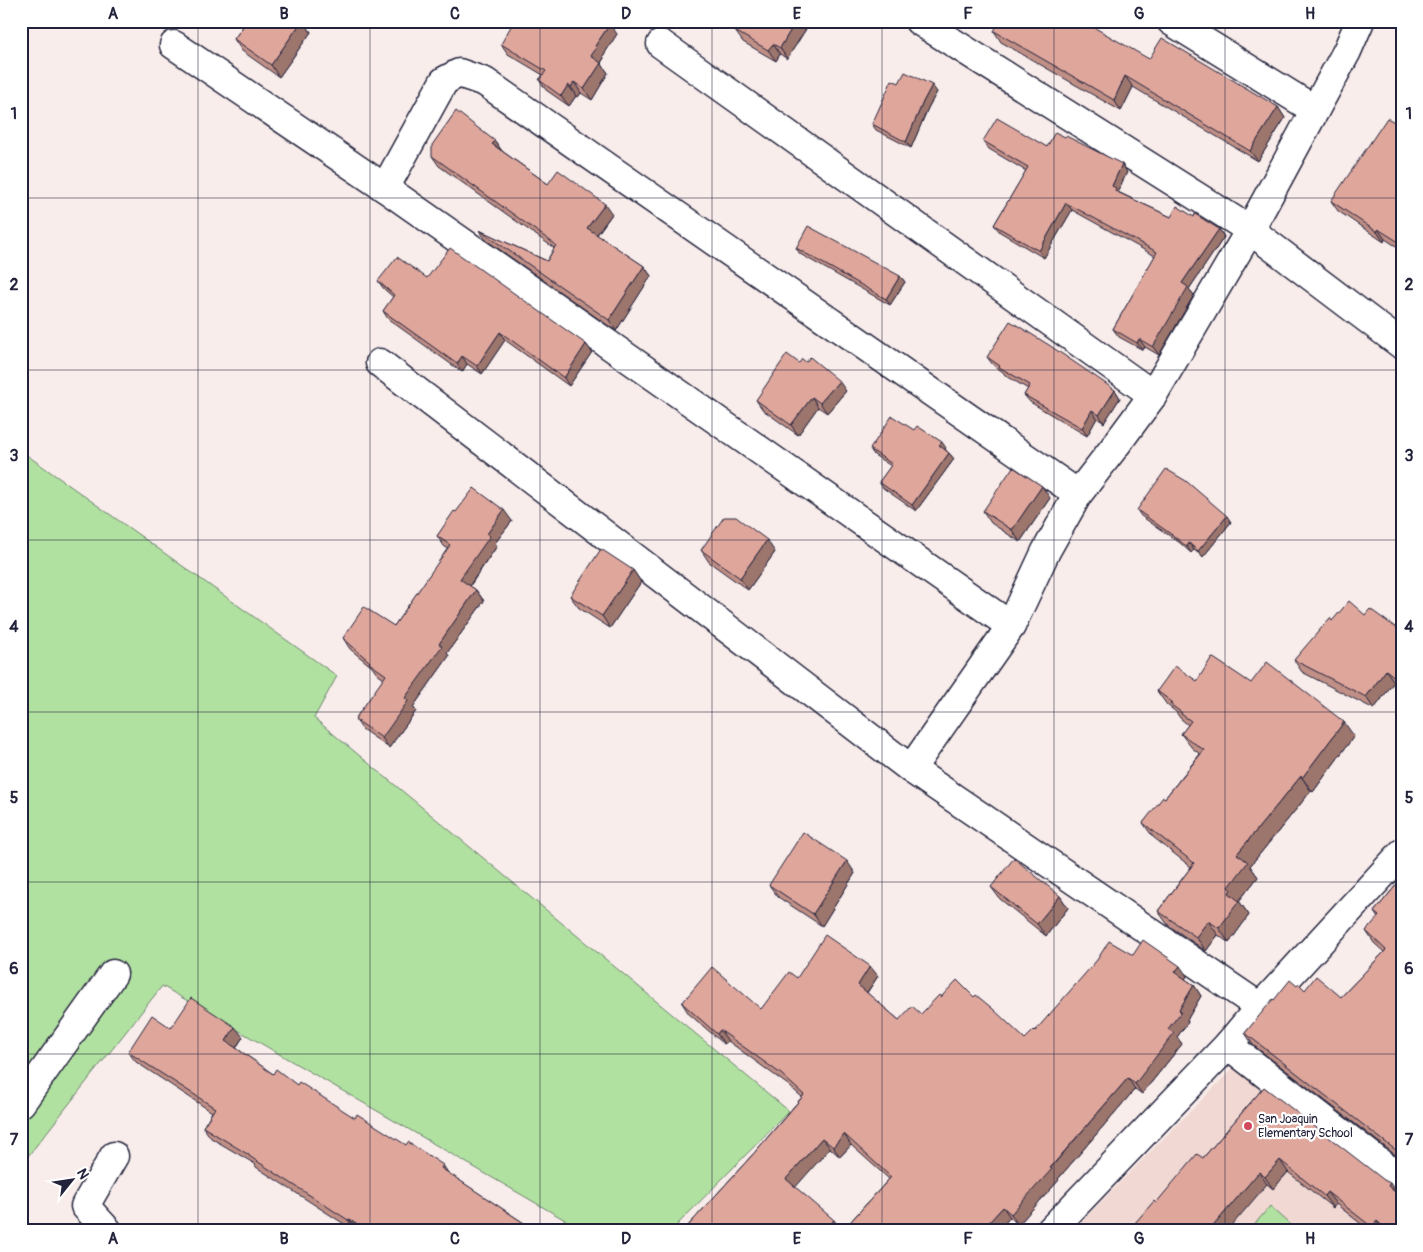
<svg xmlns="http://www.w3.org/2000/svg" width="1423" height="1252" font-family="Pangolin,sans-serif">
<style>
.built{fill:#f1d8d3}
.green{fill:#b1e1a0;stroke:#6a826e}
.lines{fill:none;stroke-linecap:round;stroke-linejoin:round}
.minor-casing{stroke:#22223b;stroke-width:31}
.minor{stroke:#fff;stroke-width:28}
.wall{fill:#c08f86;stroke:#22223b}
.shaded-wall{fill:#9c746d;stroke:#22223b}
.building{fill:#dfa69c;stroke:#22223b}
.grid{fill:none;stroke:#22223b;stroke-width:1;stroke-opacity:0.55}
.poi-dot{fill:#d1495b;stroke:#fff;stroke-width:2}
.labels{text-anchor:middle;stroke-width:4.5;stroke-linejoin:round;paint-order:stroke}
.poi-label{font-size:12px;fill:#22223b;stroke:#fff;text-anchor:start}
.neatline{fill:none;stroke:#22223b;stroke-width:2}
.grid-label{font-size:16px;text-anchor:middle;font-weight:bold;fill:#22223b}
</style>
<rect width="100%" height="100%" fill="#f9edeb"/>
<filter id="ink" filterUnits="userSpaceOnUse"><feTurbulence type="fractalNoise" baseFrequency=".02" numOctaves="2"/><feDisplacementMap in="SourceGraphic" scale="10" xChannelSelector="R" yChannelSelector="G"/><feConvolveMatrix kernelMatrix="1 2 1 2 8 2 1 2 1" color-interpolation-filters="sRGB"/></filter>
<g filter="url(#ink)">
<polygon class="built" points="1237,1064 1402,1188 1402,1231 1072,1231"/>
<g class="green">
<polygon points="21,451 337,676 314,718 789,1111 671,1231 584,1231 162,986 21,1165"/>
<polygon points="1270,1206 1298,1231 1249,1231"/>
</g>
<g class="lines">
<g class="minor-casing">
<g id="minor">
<polyline points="919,21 1250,230 1402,345"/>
<polyline points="1171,21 1315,110"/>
<polyline points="661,44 1153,395"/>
<polyline points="174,45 385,188 1011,626"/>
<polyline points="385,188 444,81 459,73 485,82 1078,494"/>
<polyline points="380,363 911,769 1011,626 1046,551 1078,494 1113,449 1153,395 1250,230 1347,51 1360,21"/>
<polyline points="911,769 1260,1007"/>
<polyline points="1228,1045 1402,1180"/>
<polyline points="21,1103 113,974"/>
<polyline points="108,1231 85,1206 114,1156"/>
<polyline points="1050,1231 1228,1045 1260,1007 1402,853"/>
</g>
</g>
<use href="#minor" class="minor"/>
</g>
<g class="wall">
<polygon points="247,21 303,21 311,32 279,77 242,51 234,39"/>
<polygon points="736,21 811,21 787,59 780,54 776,61 743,42 735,31 739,25"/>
<polygon points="994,31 1149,59 1278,107 1285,118 1258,161 1133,87 1121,111 1001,42"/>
<polygon points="617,34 603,56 604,58 601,63 608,73 592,100 581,93 578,97 576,96 569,106 546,90 539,80 543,75 508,54 501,44"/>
<polygon points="899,83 937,92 928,108 911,148 876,130 872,124"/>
<polygon points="1402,126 1402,250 1385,239 1384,242 1338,211 1331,201"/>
<polygon points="495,141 502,151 548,184 612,214 597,235 644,266 651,276 616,331 486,240 479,230 547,261 554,248 439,166 432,156"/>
<polygon points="983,141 1047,147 1127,172 1118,191 1120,193 1171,217 1194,217 1219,229 1224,237 1189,289 1194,295 1159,355 1145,347 1143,350 1119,337 1113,329 1155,256 1072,210 1044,258 1000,232 994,225 1026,171 989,149"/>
<polygon points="796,248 900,276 905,282 890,305 800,254"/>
<polygon points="427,278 586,344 592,352 569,386 505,340 482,374 467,364 462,372 388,319 383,311 393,297 384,289 378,281"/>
<polygon points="987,357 1115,390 1120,398 1104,423 1097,418 1087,436 1030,402 1024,395 1028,389 1005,375 1003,372 993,365"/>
<polygon points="799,363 846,391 827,413 818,407 798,435 763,410 756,400"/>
<polygon points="946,448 945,449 949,453 954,459 916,511 883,488 879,482 891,466 874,455 870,449"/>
<polygon points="1050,498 1020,542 991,523 983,511"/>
<polygon points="1137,510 1231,522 1203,557 1194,550 1191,553 1180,543 1141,516"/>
<polygon points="456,512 512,521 495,543 497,546 470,586 476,590 484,601 447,653 449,656 413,707 416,711 389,748 362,729 355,719 384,679 377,674 372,667 350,649 343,638 394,626 448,549 444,546 437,536"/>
<polygon points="701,550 775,552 748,590 709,562"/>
<polygon points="633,570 641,582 610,628 579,608 570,596"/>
<polygon points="1365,615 1402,632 1402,688 1394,682 1374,709 1302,672 1294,660 1332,621"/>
<polygon points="1197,681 1251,683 1354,736 1313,792 1311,791 1250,866 1258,877 1239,901 1249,915 1229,943 1218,935 1206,951 1168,925 1158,911 1191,867 1153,837 1143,823 1165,798 1200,754 1192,748 1181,734 1188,725 1180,718 1176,712 1167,705 1157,691"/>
<polygon points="855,873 822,926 778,897 769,885"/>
<polygon points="1402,878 1402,1160 1253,1045 1245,1033 1274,1000 1297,986 1305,990 1341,997 1384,952 1374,943 1366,931 1378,918 1374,912"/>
<polygon points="991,887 1060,896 1068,908 1046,936 1000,899"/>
<polygon points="1133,955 1187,976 1185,979 1194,985 1201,996 1187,1020 1188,1022 1177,1037 1182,1044 1142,1094 1135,1089 1058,1179 1059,1180 1018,1225 1010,1217 998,1231 842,1231 889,1179 851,1145 840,1157 830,1148 795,1187 842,1231 689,1231 687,1227 755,1152 802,1097 788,1085 728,1041 724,1044 689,1014 682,1003 761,1009 797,978 878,976 867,993 899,1020 921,1014 941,997 974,997 1025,1039"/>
<polygon points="171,1028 243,1037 236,1048 273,1074 297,1085 448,1173 536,1231 359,1231 357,1229 355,1231 256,1167 255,1164 211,1138 203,1127 212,1112 136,1062 128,1052"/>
<polygon points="1264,1087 1402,1231 1370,1231 1336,1204 1333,1208 1288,1172 1273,1189 1267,1184 1156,1203 1203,1158"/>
</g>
<g class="shaded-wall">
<polygon points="302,21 303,21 311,32 279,77 271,65"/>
<polygon points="796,21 811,21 787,59 780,48"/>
<polygon points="610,24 617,34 603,56 604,58 598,67 591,56 595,46"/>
<polygon points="773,44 780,54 776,61 768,50"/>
<polygon points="601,63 608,73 592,100 584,89"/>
<polygon points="1125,76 1133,87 1121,111 1114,100"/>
<polygon points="574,82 581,93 578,97 571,87"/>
<polygon points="568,85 576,96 569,106 561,96"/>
<polygon points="932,85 937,92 928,108 911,148 906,142 923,102"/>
<polygon points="1278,107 1285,118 1258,161 1250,151"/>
<polygon points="495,141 502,151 492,144"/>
<polygon points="1122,164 1127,172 1118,191 1122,196 1120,199 1112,186"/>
<polygon points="1066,203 1072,210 1044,258 1039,251"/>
<polygon points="605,204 612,214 594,238 587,228"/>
<polygon points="1219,229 1224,237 1189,289 1194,295 1159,355 1153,347 1182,283"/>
<polygon points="1378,229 1385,239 1384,242 1377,232"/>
<polygon points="644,266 651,276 616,331 609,320"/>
<polygon points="900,276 905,282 890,305 886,299"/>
<polygon points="500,332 505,340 482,374 477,366"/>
<polygon points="1139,339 1145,347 1143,350 1137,343"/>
<polygon points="586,344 592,352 569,386 564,378"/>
<polygon points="462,356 467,364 462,372 457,364"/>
<polygon points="839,381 846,391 827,413 820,403"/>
<polygon points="1115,390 1120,398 1104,423 1099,415"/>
<polygon points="812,397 818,407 798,435 791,425"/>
<polygon points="1092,410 1097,418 1087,436 1082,428"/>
<polygon points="942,442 946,448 944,451 939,445"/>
<polygon points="949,453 954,459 916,511 912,505"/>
<polygon points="1042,486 1050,498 1020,542 1012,530"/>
<polygon points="504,510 512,521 495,543 497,546 467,589 460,579 487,534"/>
<polygon points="1227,516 1231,522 1203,557 1198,551"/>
<polygon points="767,540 775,552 748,590 740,578"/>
<polygon points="1189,543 1194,550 1191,553 1187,547"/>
<polygon points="633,570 641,582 610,628 602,616"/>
<polygon points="476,590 484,601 447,653 449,656 413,707 416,711 389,748 382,738 405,698 439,644"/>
<polygon points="1386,670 1394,682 1374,709 1366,697"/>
<polygon points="1344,722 1354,736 1313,792 1302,778"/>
<polygon points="1301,776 1311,791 1250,866 1258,877 1239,901 1249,915 1229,943 1219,928 1229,893 1229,887 1237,854"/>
<polygon points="847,861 855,873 822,926 813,914"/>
<polygon points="1060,896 1068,908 1046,936 1037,924"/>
<polygon points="1208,921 1218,935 1206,951 1196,937"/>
<polygon points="870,966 878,976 865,995 858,985"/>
<polygon points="1180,966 1187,976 1183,983 1175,972"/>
<polygon points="1194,985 1201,996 1187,1020 1188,1022 1177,1037 1182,1044 1142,1094 1135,1084"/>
<polygon points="235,1027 243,1037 233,1052 226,1041"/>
<polygon points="720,1030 728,1041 724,1044 717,1034"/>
<polygon points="1128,1078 1135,1089 1058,1179 1059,1180 1018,1225 1011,1214"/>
<polygon points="844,1134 851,1145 840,1157 833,1147"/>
<polygon points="822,1138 830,1148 793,1190 786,1179"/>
<polygon points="1280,1160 1288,1172 1273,1189 1265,1177"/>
<polygon points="443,1165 450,1176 441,1168"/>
<polygon points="1259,1172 1267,1184 1227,1231 1209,1231"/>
<polygon points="1390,1183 1398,1195 1388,1186"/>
<polygon points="1327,1192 1336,1204 1333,1208 1324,1196"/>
<polygon points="1003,1207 1010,1217 998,1231 981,1231"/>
<polygon points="349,1219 357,1229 356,1231 348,1220"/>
<polygon points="834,1220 842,1231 824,1231"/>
<polygon points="1377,1221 1383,1231 1375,1231 1372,1227"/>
<polygon points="441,1224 446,1231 437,1231"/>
</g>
<g class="building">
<polygon points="247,21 302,21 271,65 234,39"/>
<polygon points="514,21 606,21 610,24 595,46 597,47 591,56 601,63 584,89 574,82 571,87 568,85 561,96 539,80 546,71 501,44"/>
<polygon points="736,21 796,21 780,48 773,44 768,50 735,31 740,23"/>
<polygon points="1000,21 1083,21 1149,59 1162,38 1278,107 1250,151 1125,76 1114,100 994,31"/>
<polygon points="905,72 932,85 923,102 906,142 872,124 892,80 899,83"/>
<polygon points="456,111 495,141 492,144 548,184 558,170 605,204 587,228 644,266 609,320 479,230 547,261 556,245 432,156 432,145"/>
<polygon points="997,118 1047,147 1055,132 1065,137 1066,136 1122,164 1112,186 1116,188 1115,191 1171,217 1177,206 1194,217 1195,214 1219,229 1182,283 1188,287 1153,347 1139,339 1137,343 1113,329 1157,252 1066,203 1039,251 994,225 1028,167 983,141"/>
<polygon points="1387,118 1402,126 1402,244 1378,229 1377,232 1331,201"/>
<polygon points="808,226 900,276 886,299 796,248"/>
<polygon points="450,248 586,344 564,378 500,332 477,366 462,356 457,364 383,311 394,295 378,281 397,257 427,278"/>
<polygon points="1010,321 1049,345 1115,390 1099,415 1092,410 1082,428 1024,395 1030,385 999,367 1000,366 987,357"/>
<polygon points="787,354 799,363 802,359 806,362 810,357 839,381 820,403 812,397 791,425 756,400"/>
<polygon points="892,416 914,430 917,426 942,442 939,445 949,453 912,505 879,482 892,464 870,449"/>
<polygon points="1013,467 1042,486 1012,530 983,511"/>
<polygon points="1166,469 1186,481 1227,516 1198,551 1189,543 1187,547 1175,537 1137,510"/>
<polygon points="474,488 504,510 487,534 490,536 460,579 476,590 439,644 442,646 405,698 408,701 382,738 355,719 386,675 369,663 370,662 343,638 364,607 394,626 450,545 437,536 454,511 456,512"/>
<polygon points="724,517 736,517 767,540 740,578 701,550"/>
<polygon points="601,549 633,570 602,616 570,596"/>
<polygon points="1349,601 1365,615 1370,609 1402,632 1402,683 1386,670 1366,697 1294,660 1330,618 1332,621"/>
<polygon points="1212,657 1251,683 1267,662 1344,722 1302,778 1301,776 1237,854 1248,862 1229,887 1231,889 1229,893 1239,901 1219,928 1208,921 1196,937 1158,911 1194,863 1143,823 1163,797 1165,798 1204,750 1181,734 1191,721 1181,714 1182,713 1170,704 1172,702 1157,691 1175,666 1197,681"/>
<polygon points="803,832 847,861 813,914 769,885"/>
<polygon points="1014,858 1060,896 1037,924 991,887"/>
<polygon points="1402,878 1402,1155 1245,1033 1273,999 1274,1000 1290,980 1297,986 1299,984 1305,990 1316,976 1341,997 1386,950 1366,931 1379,916 1374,912"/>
<polygon points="825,935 870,966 858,985 899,1020 912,1006 921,1014 939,995 941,997 957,980 974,997 976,995 993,1009 1025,1039 1034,1030 1035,1031 1097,960 1109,941 1133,955 1143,940 1180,966 1175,972 1194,985 1179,1010 1181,1012 1168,1029 1174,1033 1135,1084 1128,1078 1050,1168 1052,1169 1011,1214 1003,1207 981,1231 842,1231 891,1177 844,1134 833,1147 822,1138 786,1179 834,1220 824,1231 691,1231 687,1227 755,1152 804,1095 781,1074 720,1030 717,1034 682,1003 712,967 761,1009 789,972 797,978"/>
<polygon points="191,998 235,1027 226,1041 273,1074 276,1069 297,1085 299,1082 355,1118 357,1114 406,1145 408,1142 443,1165 441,1168 536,1231 451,1231 441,1224 437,1231 366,1231 349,1219 348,1220 249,1156 249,1155 203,1127 215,1108 128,1052 152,1015 171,1028"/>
<polygon points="1264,1087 1384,1180 1390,1183 1388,1186 1402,1198 1402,1231 1388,1231 1377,1221 1372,1227 1327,1192 1324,1196 1280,1160 1265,1177 1259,1172 1209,1231 1207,1230 1206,1231 1128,1231 1154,1201 1156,1203 1197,1154 1203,1158"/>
<polygon points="540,1227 545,1231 537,1231"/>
</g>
</g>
<path class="grid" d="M198,21V1231M370,21V1231M540,21V1231M712,21V1231M882,21V1231M1054,21V1231M1225,21V1231M21,198H1402M21,370H1402M21,540H1402M21,712H1402M21,882H1402M21,1054H1402"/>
<circle class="poi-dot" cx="1248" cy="1126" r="5"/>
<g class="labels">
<g class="poi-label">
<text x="1258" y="1123">San Joaquin<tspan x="1258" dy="14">Elementary School</tspan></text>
</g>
</g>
<rect width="1423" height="1252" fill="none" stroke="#fff" stroke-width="55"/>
<g transform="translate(72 1180) rotate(60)" stroke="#ffffff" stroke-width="4" paint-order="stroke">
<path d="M0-4L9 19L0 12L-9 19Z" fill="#22223b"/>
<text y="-8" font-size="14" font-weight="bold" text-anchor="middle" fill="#22223b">N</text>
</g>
<rect x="28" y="28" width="1368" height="1196" class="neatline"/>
<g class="grid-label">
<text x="113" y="19">A</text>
<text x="284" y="19">B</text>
<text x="455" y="19">C</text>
<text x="626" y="19">D</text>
<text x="797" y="19">E</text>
<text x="968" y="19">F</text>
<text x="1139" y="19">G</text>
<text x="1310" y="19">H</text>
<text x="14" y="119">1</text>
<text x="1409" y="119">1</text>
<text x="14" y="290">2</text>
<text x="1409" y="290">2</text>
<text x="14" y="461">3</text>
<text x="1409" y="461">3</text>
<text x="14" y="632">4</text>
<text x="1409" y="632">4</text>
<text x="14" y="803">5</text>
<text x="1409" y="803">5</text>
<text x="14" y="974">6</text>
<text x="1409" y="974">6</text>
<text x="14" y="1145">7</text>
<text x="1409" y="1145">7</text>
<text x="113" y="1244">A</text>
<text x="284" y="1244">B</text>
<text x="455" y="1244">C</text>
<text x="626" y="1244">D</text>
<text x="797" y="1244">E</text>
<text x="968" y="1244">F</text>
<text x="1139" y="1244">G</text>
<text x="1310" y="1244">H</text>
</g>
</svg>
